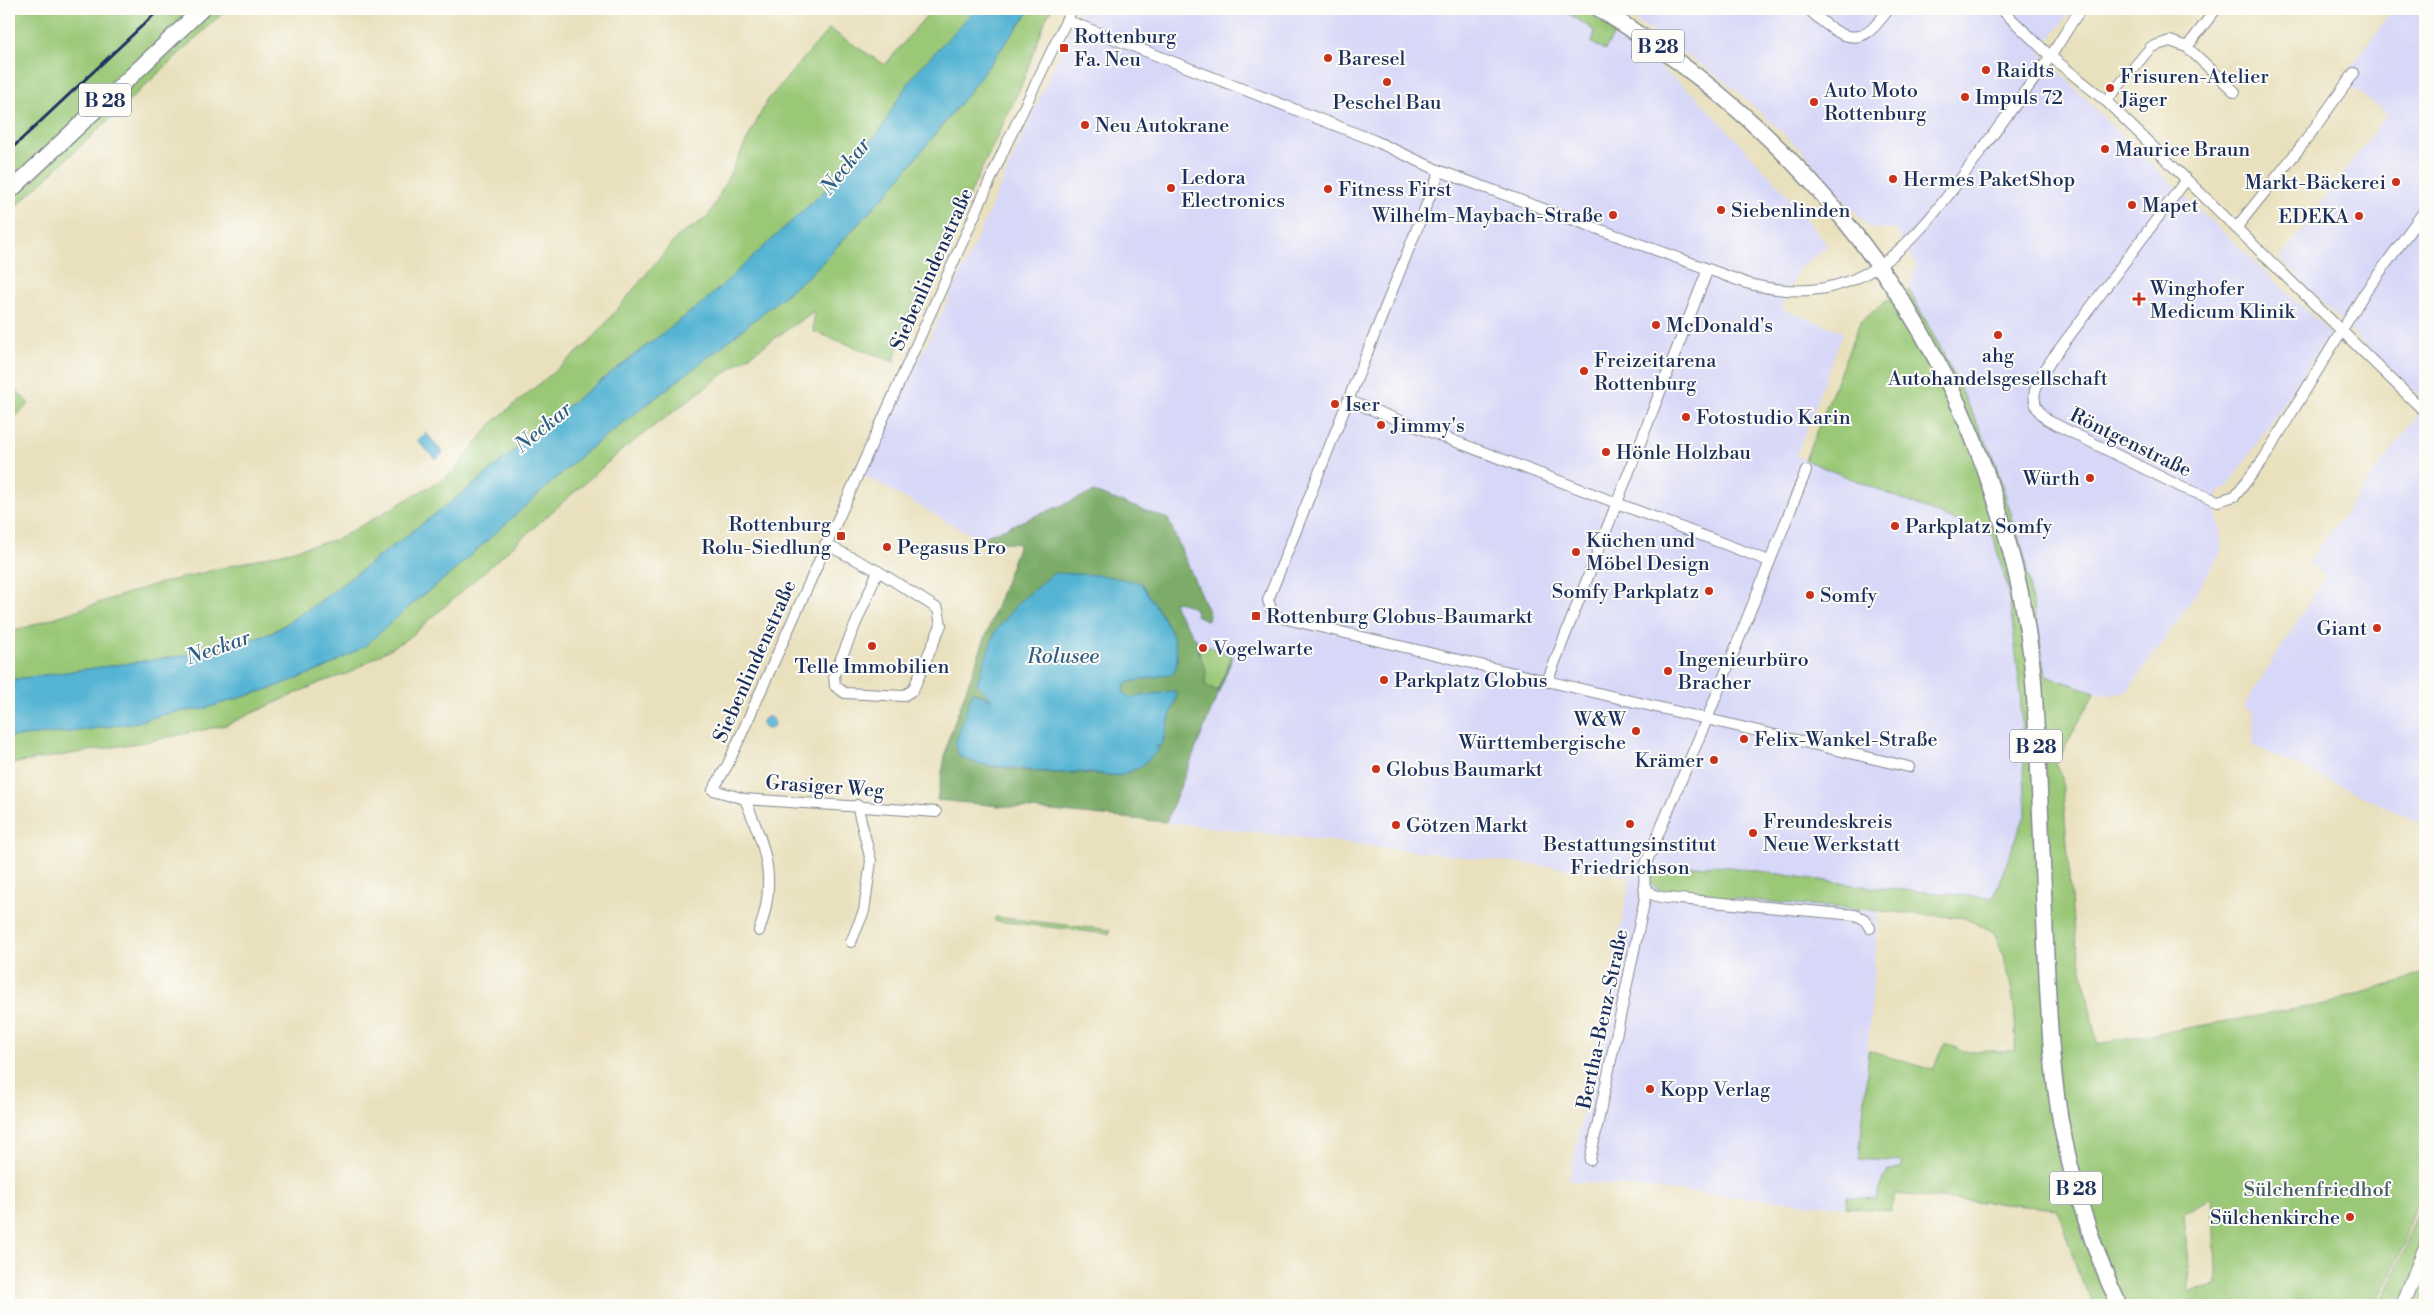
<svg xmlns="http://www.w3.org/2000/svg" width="2434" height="1314" font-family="'Libre Bodoni',serif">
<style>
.built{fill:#d7d7f8}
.green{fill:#9ac877;stroke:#5a7c6a;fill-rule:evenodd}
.forest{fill:#7bac68;stroke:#4b6e63;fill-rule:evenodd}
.water{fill:#55b4d3;stroke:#387298}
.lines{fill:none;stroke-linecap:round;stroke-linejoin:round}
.street-casing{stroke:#82888e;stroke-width:12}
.secondary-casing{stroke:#82888e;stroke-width:16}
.primary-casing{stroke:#82888e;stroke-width:18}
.street{stroke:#fff;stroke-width:10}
.secondary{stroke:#fff;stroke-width:14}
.primary{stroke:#fff;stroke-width:15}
.rail{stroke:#1b2f5e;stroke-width:3}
.poi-dot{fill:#c8321e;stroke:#fdfcf7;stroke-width:2}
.labels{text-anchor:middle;stroke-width:4;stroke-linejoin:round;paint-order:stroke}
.shield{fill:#fdfcf7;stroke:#5f6c8c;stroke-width:1}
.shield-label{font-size:19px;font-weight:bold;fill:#1b2f5e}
.poi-label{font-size:20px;fill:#1b2f5e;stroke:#fdfcf7;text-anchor:start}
.street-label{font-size:20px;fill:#1b2f5e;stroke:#fdfcf7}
.park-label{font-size:20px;fill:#415d66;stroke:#fdfcf7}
.water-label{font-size:21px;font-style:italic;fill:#2f5e87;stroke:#fdfcf7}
</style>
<rect width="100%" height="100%" fill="#fdfcf7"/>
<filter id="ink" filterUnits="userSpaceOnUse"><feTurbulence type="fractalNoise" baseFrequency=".02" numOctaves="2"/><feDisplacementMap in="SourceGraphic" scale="10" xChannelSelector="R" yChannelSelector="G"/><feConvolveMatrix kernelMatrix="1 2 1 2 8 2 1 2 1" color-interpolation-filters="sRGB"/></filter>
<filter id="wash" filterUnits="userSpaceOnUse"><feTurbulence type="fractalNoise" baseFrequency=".0096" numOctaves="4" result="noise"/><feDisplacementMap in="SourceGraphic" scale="20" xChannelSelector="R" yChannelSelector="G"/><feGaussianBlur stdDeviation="1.12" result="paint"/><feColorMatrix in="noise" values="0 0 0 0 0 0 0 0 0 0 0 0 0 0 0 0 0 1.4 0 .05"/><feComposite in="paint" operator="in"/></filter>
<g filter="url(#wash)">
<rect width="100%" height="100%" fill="#e9e0bd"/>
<g class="built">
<polygon points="1079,9 1574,9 1611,30 1696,96 1782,189 1828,246 1799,268 1782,309 1843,332 1796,456 1993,535 2008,589 2020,688 2026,813 1993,899 1870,887 1878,919 1859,1158 1903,1162 1901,1169 1888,1171 1876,1199 1847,1197 1846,1207 1569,1181 1631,876 1166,822 1233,657 1198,642 1176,610 1174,601 1188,604 1208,620 1209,614 1168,519 1093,492 979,539 863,475 968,259"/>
<polygon points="1618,9 2072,9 2040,52 2130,144 2330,333 2227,488 2218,492 2214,506 2220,527 2221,552 2194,597 2130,688 2124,693 2104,695 2046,677 2024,556 1993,456 1942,351 1909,290 1916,265 1895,229 1869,228 1800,149 1728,83"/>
<polygon points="2394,9 2425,9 2425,401 2348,329 2281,258 2387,114 2342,79"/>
<polygon points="2417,416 2425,423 2425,825 2254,746 2253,712 2244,706 2326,576 2308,563"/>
</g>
<g class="green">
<polygon points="9,9 227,9 9,213"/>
<polygon points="932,9 976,9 896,102 883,127 844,173 705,301 565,408 476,483 319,602 272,633 242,643 194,654 9,680 9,633 149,586 338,539 453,473 493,422 590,342 677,237 708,217 767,101 829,29 885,65"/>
<polygon points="1031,9 1052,9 1047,16 1021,86 969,196 950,224 922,288 930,292 917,307 906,314 894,362 813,331 814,311 736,365 622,450 410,637 349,673 319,683 226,725 150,741 9,764 9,737 71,732 133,723 169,713 203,709 272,688 325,668 396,617 450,574 584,453 716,351 813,272 891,189 962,101"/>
<polygon points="1562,9 1587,9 1617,29 1605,50 1592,43 1595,31"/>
<path d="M1909,290L1942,351L1993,456L2024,556L2046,676L2095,692L2056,764L2062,778L2073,923L2097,1044L2330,1003L2425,973V1175L2404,1244L2376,1305H2094L2079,1274L2057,1209L1896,1194L1891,1211L1846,1207L1847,1197L1876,1199L1888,1170L1901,1169L1903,1162L1859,1159L1869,1051L1933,1070L1945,1043L1963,1051H2015C2017,1009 2011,971 1994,932L1964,918L1676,894C1655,891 1652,888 1644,869L1716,865L1869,887L1993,898L2026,813L2020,688L2008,589L1993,536L1805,460L1860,322L1885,302ZM2212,1197L2217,1286L2190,1292L2184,1213Z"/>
<polygon points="9,382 29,404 9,422"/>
<path d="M1198,642L1232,656L1217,691L1205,685C1206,668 1199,658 1198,642Z"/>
<polygon points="995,917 1110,930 1109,934 995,921"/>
<polygon points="2425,1192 2425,1305 2380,1305 2405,1249"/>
</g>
<path class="forest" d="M1094,492L1168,519L1209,614L1208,621L1196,615L1195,609L1188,605L1174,601L1176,610L1198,642V650L1206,671L1205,685L1218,691L1232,656L1233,657L1166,822L937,800L948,740L1019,544L979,539ZM1141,583C1155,609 1187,641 1174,673L1126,683L1123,692L1129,698L1175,691L1177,694L1162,744L1155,746L1158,750L1120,776C1067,770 1009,777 959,756L974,692L992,700L989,694Z"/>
<g class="water">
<polygon points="976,9 1031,9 962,101 891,189 813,272 716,351 584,453 450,574 413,603 365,646 325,668 272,688 203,709 169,713 133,723 71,732 9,737 9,680 194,654 242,643 272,633 319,602 476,483 565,408 705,301 844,173 883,127 896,102 917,71"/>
<polygon points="426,433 443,453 436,459 417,441"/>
<path d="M1054,573L1100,575L1141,583C1155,609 1187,641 1174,673L1126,683L1123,692L1129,698L1174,691L1177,694L1162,744L1161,746H1155L1159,750L1140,767L1120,776L1082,772L1056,773L978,764L959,756L955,744L973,692L992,700L977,683L995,632L1019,602Z"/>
<circle cx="768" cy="723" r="6"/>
</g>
</g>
<g filter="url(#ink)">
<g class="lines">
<g class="street-casing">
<g id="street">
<path d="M1808,9C1823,22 1847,47 1868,32C1876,27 1883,16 1889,9"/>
<polyline points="2001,9 2050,56 2106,101 2425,412"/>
<polyline points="2216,9 2187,47 2235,92"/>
<path d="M1066,20L1373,140L1440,171L1746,283C1864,315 1917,239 1978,155C2002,122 2027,90 2050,57C2061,41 2070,24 2081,9"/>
<polyline points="2106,101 2151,47 2170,41 2187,47"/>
<polyline points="1440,171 1268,600 1271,609 1278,617 1909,767"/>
<path d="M2186,180L2052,359C2038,381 2023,399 2047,420L2183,488L2218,501L2235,496L2263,460L2364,294L2425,210"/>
<polyline points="2236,228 2303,144 2354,73"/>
<polyline points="1349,401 1769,561"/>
<polyline points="825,544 878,571 938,609 941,625 913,690 903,696 845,693 835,686 834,675 878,571"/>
<polyline points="1547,682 1708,269"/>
<path d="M745,799C765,848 778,879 759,931"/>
<polyline points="936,812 745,799 713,790 728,764 1006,145 1072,9"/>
<path d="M1644,885C1649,895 1657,897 1668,898L1855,915L1864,919L1870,928"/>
<polyline points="851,942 864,911 871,861 857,805"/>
<polyline points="1590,1160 1645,898 1644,868 1707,719 1806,471"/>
</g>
</g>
<g class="secondary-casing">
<polyline id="secondary" points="2403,1305 2425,1249"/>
</g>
<g class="primary-casing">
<g id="primary">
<path d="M1599,9C1788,123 1929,291 1996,502C2014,558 2028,617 2033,675C2040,768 2042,862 2046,955C2049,1016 2051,1078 2064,1138C2076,1196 2094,1251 2119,1305"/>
<polyline points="9,192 202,9"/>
</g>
</g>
<use href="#street" class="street"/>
<use href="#secondary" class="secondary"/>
<use href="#primary" class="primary"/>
<polyline class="rail" points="9,151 160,9"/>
</g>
</g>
<g class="poi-dot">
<rect x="1059" y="43" width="10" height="10" rx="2.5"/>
<circle cx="1328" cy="58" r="5"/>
<circle cx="1986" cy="70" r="5"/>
<circle cx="1387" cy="82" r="5"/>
<circle cx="2110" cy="88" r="5"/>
<circle cx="1965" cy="97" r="5"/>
<circle cx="1814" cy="102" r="5"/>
<circle cx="1085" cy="125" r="5"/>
<circle cx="2105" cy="149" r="5"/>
<circle cx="1893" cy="179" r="5"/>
<circle cx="2396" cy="182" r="5"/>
<circle cx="1171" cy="188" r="5"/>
<circle cx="1328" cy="189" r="5"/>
<circle cx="2132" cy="205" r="5"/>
<circle cx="1721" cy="210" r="5"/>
<circle cx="1613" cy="215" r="5"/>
<circle cx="2359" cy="216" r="5"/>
<path d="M2136.5 291.5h5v5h5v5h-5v5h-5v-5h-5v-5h5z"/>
<circle cx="1656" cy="325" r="5"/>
<circle cx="1998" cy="335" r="5"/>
<circle cx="1584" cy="371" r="5"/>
<circle cx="1335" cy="404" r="5"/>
<circle cx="1686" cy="417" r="5"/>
<circle cx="1381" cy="425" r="5"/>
<circle cx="1606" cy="452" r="5"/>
<circle cx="2090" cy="478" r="5"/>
<circle cx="1895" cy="526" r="5"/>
<rect x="836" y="531" width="10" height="10" rx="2.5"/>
<circle cx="887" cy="547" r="5"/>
<circle cx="1576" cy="552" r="5"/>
<circle cx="1709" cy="591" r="5"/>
<circle cx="1810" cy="595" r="5"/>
<rect x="1251" y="611" width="10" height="10" rx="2.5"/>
<circle cx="2377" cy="628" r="5"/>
<circle cx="872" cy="646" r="5"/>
<circle cx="1203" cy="648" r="5"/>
<circle cx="1668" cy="671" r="5"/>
<circle cx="1384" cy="680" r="5"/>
<circle cx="1636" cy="731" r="5"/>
<circle cx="1744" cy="739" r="5"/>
<circle cx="1714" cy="760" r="5"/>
<circle cx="1376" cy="769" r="5"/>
<circle cx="1630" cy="824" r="5"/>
<circle cx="1396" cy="825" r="5"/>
<circle cx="1753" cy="833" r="5"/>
<circle cx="1650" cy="1089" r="5"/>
<circle cx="2350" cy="1217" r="5"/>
</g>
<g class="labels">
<g class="shield">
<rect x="1632" y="29.5" width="52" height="33" rx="4"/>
<rect x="79" y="83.5" width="52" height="33" rx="4"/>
<rect x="2010" y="729.5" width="52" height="33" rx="4"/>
<rect x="2050" y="1171.5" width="52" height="33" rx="4"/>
</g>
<g class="shield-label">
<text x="1658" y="53">B 28</text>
<text x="105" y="107">B 28</text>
<text x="2036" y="753">B 28</text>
<text x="2076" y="1195">B 28</text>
</g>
<g class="poi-label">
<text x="1074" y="43">Rottenburg<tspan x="1074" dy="23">Fa. Neu</tspan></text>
<text x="1338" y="65">Baresel</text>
<text x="1996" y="77">Raidts</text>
<text x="2120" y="83">Frisuren-Atelier<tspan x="2120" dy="23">Jäger</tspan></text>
<text x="1824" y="97">Auto Moto<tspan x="1824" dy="23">Rottenburg</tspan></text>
<text x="1975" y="104">Impuls 72</text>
<text x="1387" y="109" text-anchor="middle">Peschel Bau</text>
<text x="1095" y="132">Neu Autokrane</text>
<text x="2115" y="156">Maurice Braun</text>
<text x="1181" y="184">Ledora<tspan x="1181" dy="23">Electronics</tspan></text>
<text x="1903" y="186">Hermes PaketShop</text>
<text x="2386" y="189" text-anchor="end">Markt-Bäckerei</text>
<text x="1338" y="196">Fitness First</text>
<text x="2142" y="212">Mapet</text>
<text x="1731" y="217">Siebenlinden</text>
<text x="1603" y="222" text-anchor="end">Wilhelm-Maybach-Straße</text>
<text x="2349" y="223" text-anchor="end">EDEKA</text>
<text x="2150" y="295">Winghofer<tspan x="2150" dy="23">Medicum Klinik</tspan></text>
<text x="1666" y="332">McDonald's</text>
<text x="1998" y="362" text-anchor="middle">ahg<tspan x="1998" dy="23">Autohandelsgesellschaft</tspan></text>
<text x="1594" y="367">Freizeitarena<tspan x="1594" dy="23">Rottenburg</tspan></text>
<text x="1345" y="411">Iser</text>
<text x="1696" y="424">Fotostudio Karin</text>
<text x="1391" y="432">Jimmy's</text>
<text x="1616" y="459">Hönle Holzbau</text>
<text x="2080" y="485" text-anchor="end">Würth</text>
<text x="831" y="531" text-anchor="end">Rottenburg<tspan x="831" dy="23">Rolu-Siedlung</tspan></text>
<text x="1905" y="533">Parkplatz Somfy</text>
<text x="1586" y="547">Küchen und<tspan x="1586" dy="23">Möbel Design</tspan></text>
<text x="897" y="554">Pegasus Pro</text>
<text x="1699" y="598" text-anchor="end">Somfy Parkplatz</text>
<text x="1820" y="602">Somfy</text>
<text x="1266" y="623">Rottenburg Globus-Baumarkt</text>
<text x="2367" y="635" text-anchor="end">Giant</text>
<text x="1213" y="655">Vogelwarte</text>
<text x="1678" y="666">Ingenieurbüro<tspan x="1678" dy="23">Bracher</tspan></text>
<text x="872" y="673" text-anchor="middle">Telle Immobilien</text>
<text x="1394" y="687">Parkplatz Globus</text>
<text x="1626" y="726" text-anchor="end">W&amp;W<tspan x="1626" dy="23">Württembergische</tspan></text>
<text x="1754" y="746">Felix-Wankel-Straße</text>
<text x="1704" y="767" text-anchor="end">Krämer</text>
<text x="1386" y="776">Globus Baumarkt</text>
<text x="1763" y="828">Freundeskreis<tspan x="1763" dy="23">Neue Werkstatt</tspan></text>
<text x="1406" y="832">Götzen Markt</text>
<text x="1630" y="851" text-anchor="middle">Bestattungsinstitut<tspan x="1630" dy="23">Friedrichson</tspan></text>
<text x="1660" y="1096">Kopp Verlag</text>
<text x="2340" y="1224" text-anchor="end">Sülchenkirche</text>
</g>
<g class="street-label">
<text transform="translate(931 269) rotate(-66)" y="7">Siebenlindenstraße</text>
<text transform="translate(2131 442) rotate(26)" y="7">Röntgenstraße</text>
<text transform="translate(754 661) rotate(-66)" y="7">Siebenlindenstraße</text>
<text transform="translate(825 786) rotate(4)" y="7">Grasiger Weg</text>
<text transform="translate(1602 1019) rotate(-78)" y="7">Bertha-Benz-Straße</text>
</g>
<g class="park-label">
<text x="2317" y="1196">Sülchenfriedhof</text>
</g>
<g class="water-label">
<text transform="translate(845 166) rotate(-51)" y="7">Neckar</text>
<text transform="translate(543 427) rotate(-39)" y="7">Neckar</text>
<text transform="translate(218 647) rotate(-19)" y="7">Neckar</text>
<text x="1063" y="663">Rolusee</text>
</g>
</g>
<rect width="2434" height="1314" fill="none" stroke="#fdfcf7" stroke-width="30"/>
</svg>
